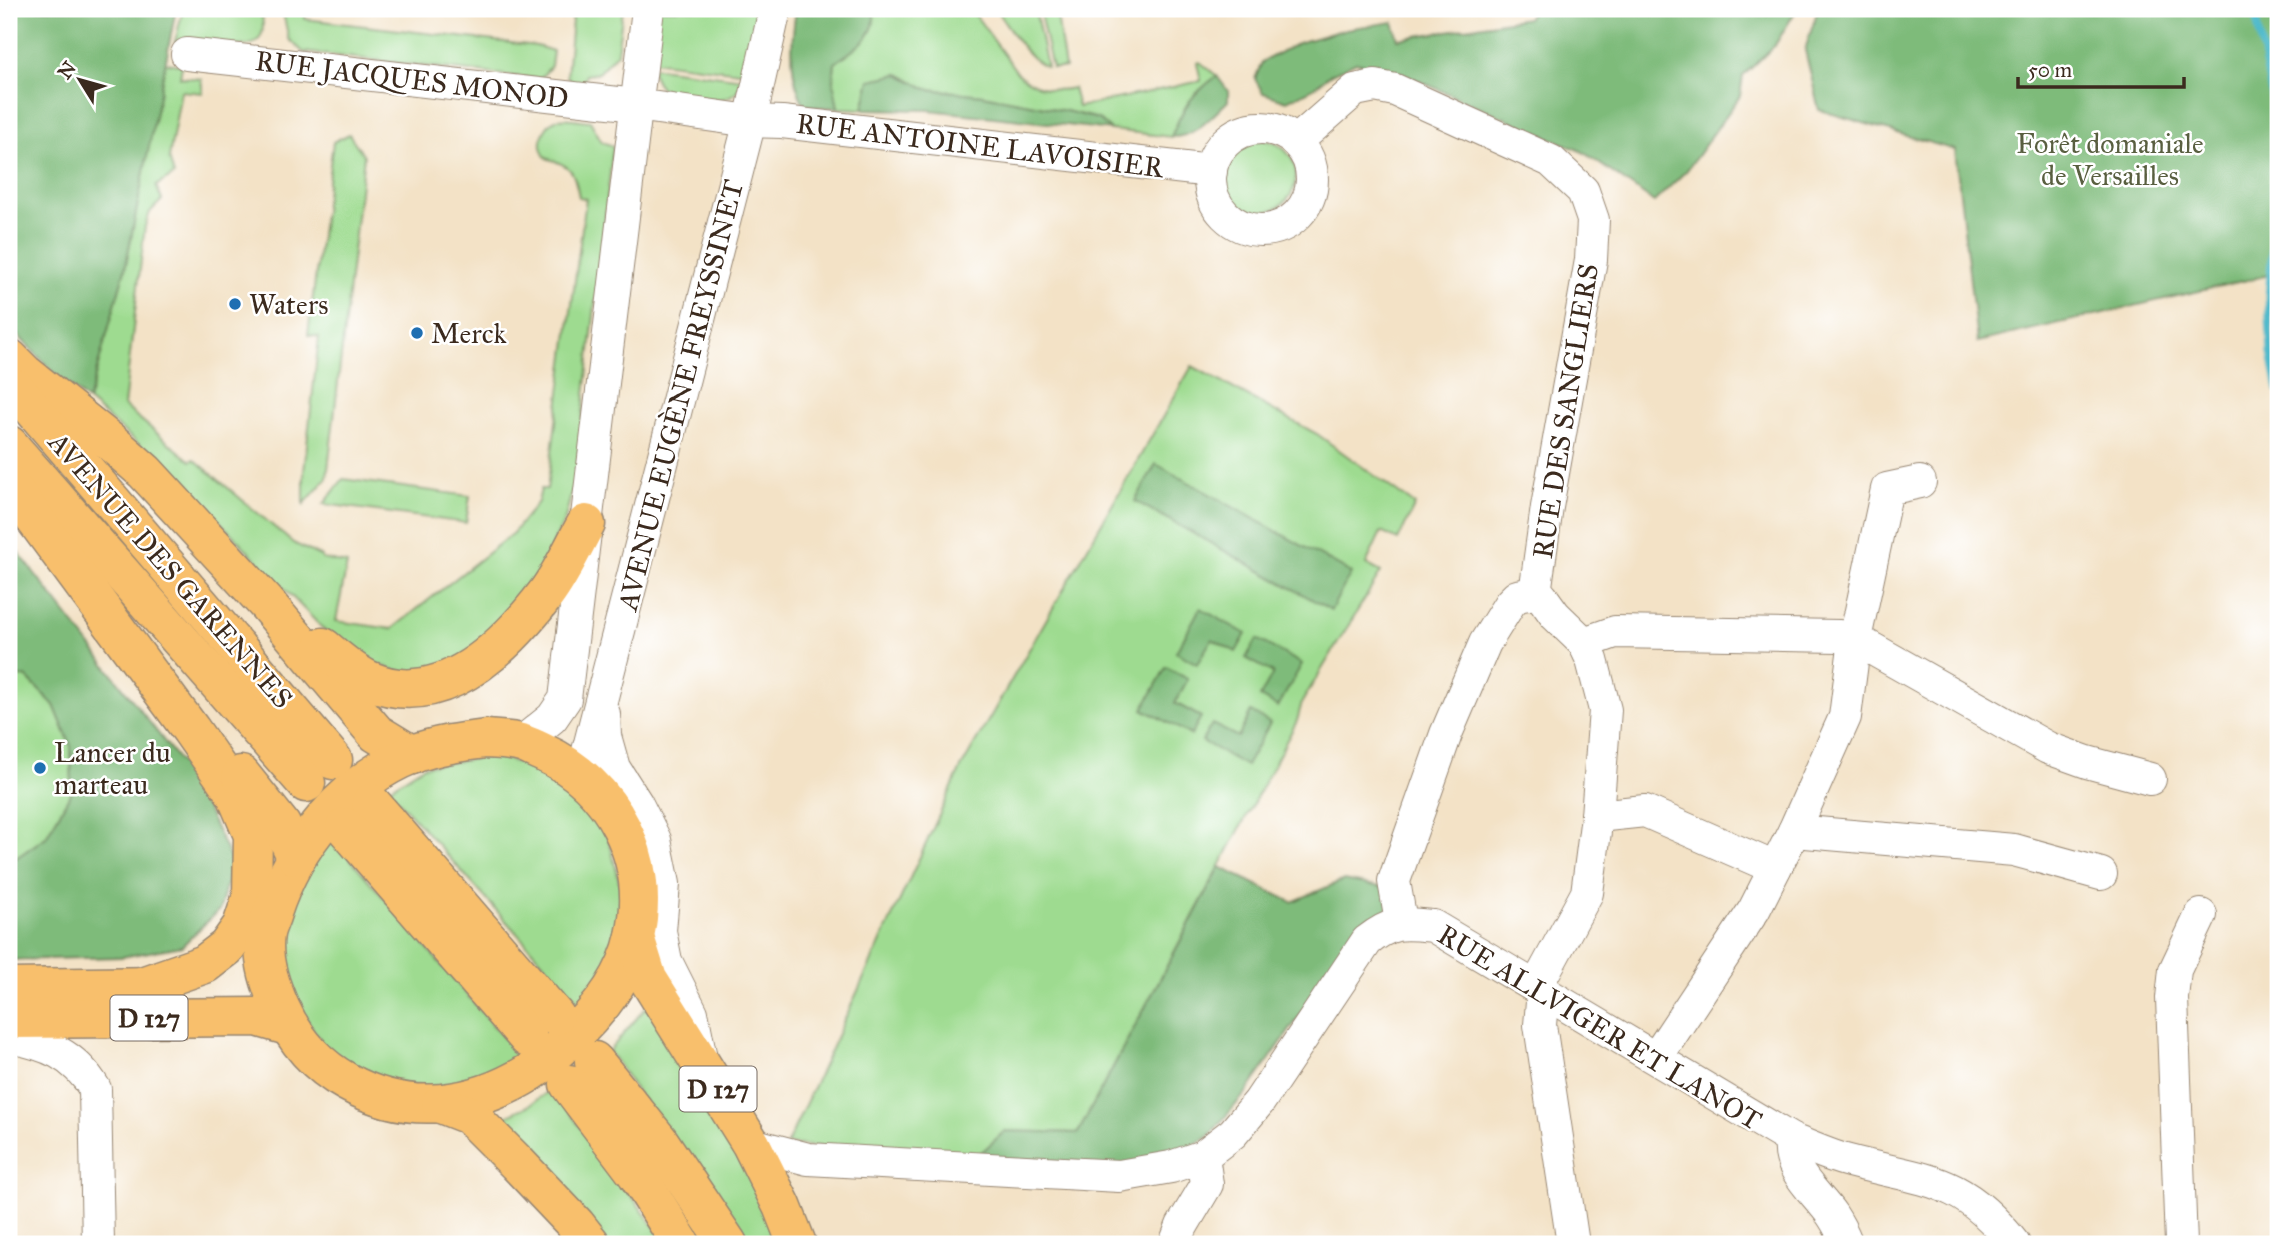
<svg xmlns="http://www.w3.org/2000/svg" width="2287" height="1253" font-family="'IM FELL Great Primer',serif">
<style>
.green{fill:#9edb90;stroke:#6c8257;stroke-width:2}
.forest{fill:#7ebb7a;stroke:#5c724c;stroke-width:2}
.lines{fill:none;stroke-linecap:round;stroke-linejoin:round}
.stream{stroke:#4fbacb;stroke-width:7}
.minor-casing{stroke:#978672;stroke-width:34}
.major-casing{stroke:#978672;stroke-width:41}
.minor{stroke:#fff;stroke-width:32}
.major{stroke:#f8bf6c;stroke-width:38}
.poi-dot{fill:#1f6fb2;stroke:#fff;stroke-width:2.5}
.labels{text-anchor:middle;stroke-width:5;stroke-linejoin:round;paint-order:stroke}
.shield{fill:#fff;stroke:#766a62;stroke-width:2}
.shield-label{font-size:26px;font-weight:bold;fill:#3b2a1e}
.street-label{font-size:28px;fill:#3b2a1e;stroke:#fff}
.park-label{font-size:28px;fill:#595f40;stroke:#fff}
.poi-label{font-size:28px;fill:#3b2a1e;stroke:#fff;text-anchor:start}
</style>
<rect width="100%" height="100%" fill="#fff"/>
<filter id="ink" filterUnits="userSpaceOnUse"><feTurbulence type="fractalNoise" baseFrequency=".0143" numOctaves="2"/><feDisplacementMap in="SourceGraphic" scale="14" xChannelSelector="R" yChannelSelector="G"/><feConvolveMatrix kernelMatrix="1 2 1 2 8 2 1 2 1" color-interpolation-filters="sRGB"/></filter>
<filter id="wash" filterUnits="userSpaceOnUse"><feTurbulence type="fractalNoise" baseFrequency=".00686" numOctaves="4" result="noise"/><feDisplacementMap in="SourceGraphic" scale="28" xChannelSelector="R" yChannelSelector="G"/><feGaussianBlur stdDeviation="1.57" result="paint"/><feColorMatrix in="noise" values="0 0 0 0 0 0 0 0 0 0 0 0 0 0 0 0 0 1.4 0 .05"/><feComposite in="paint" operator="in"/></filter>
<g filter="url(#wash)">
<rect width="100%" height="100%" fill="#f3e2c6"/>
<g class="green">
<path d="M183,9C194,9 207,7 217,9C236,12 241,14 261,11C270,49 248,47 219,45C205,44 190,44 175,42Z"/>
<polygon points="282,9 306,9 305,19 537,46 553,51 551,66 540,79 303,52 289,39"/>
<polygon points="573,9 623,9 617,53 598,73 586,75 583,85 572,82 567,76"/>
<polygon points="657,9 761,9 747,73 651,61"/>
<path d="M873,9H971L1019,75C1036,88 1053,93 1073,88L1078,107L1201,81L1197,63L1200,62L1217,76C1190,96 1184,106 1171,137L1111,130L1098,119L1066,111L983,95L927,89L899,74L870,80L863,109L838,108L833,81L835,63C852,50 879,34 873,9Z"/>
<path d="M996,9H1035L1047,67C1024,57 1010,28 996,9Z"/>
<polygon points="1039,9 1056,9 1065,68 1052,68"/>
<path d="M165,63L182,65L180,77L201,79L203,93L181,91L169,158L174,175L156,186L162,200L150,212L145,226L124,406L191,461L194,459L293,543L322,557V559L347,564L336,621L392,629L513,533L538,502L541,489H547L586,199L579,197C574,170 572,166 546,158C541,151 539,145 542,137C552,111 566,119 590,121L602,142L613,146L576,475L565,519L538,575L483,646L421,679L347,654L177,477L88,401L125,269Z"/>
<path d="M651,67L744,79C734,106 709,100 686,96C679,95 671,95 665,91C657,85 653,76 651,67Z"/>
<polygon points="349,134 364,156 327,478 304,504 304,472 319,337 308,335 333,142"/>
<circle cx="1260" cy="176" r="36"/>
<polygon points="1192,366 1317,434 1415,505 1398,540 1381,532 1366,564 1381,572 1302,702 1297,721 1078,1133 1005,1131 973,1160 787,1144 961,768"/>
<polygon points="343,479 470,496 466,523 324,504"/>
<polygon points="9,675 26,677 54,705 71,746 72,791 46,837 9,863"/>
<path d="M495,756C538,768 582,788 604,829C610,839 612,853 615,865C624,895 625,919 613,949C605,968 592,987 582,1006L388,789L424,766Z"/>
<polygon points="330,835 522,1059 465,1087 400,1089 327,1051 291,995 284,961 287,924 298,889"/>
<polygon points="647,1006 726,1125 785,1244 742,1244 609,1051"/>
<polygon points="552,1089 667,1244 603,1244 499,1119 528,1106"/>
</g>
<g class="forest">
<polygon points="9,9 176,9 125,269 88,401 57,376 9,326"/>
<path d="M796,9H873C880,36 854,49 835,63L833,81L838,108L805,106C788,76 791,42 796,9Z"/>
<polygon points="1534,9 1797,9 1775,45 1743,76 1740,96 1687,170 1654,202 1583,152 1394,70 1356,62 1331,74 1312,89 1287,101 1263,93 1255,79 1262,62 1298,43 1346,29 1393,22 1398,39 1527,18"/>
<polygon points="1818,9 2278,9 2278,273 1977,342 1955,150 1819,110 1805,50"/>
<polygon points="899,74 927,89 983,95 1066,111 1098,119 1111,130 929,110 863,109 870,80"/>
<path d="M1217,76L1228,91V101C1211,117 1195,138 1171,137C1184,106 1190,96 1217,76Z"/>
<polygon points="1156,464 1351,573 1331,610 1135,501"/>
<polygon points="9,540 191,776 232,862 220,909 182,946 122,957 9,960 9,863 46,837 72,791 71,746 54,705 26,677 9,675"/>
<polygon points="1200,608 1246,634 1236,652 1212,639 1197,664 1176,652"/>
<polygon points="1257,639 1302,664 1278,707 1260,697 1273,673 1246,658"/>
<polygon points="1166,667 1188,679 1175,703 1201,717 1191,735 1143,709"/>
<polygon points="1251,712 1270,723 1246,766 1202,741 1212,724 1238,737"/>
<polygon points="1220,867 1292,902 1344,880 1387,888 1390,911 1345,951 1246,1093 1207,1138 1172,1157 1123,1169 973,1160 1005,1131 1078,1133"/>
</g>
<g class="lines">
<g class="stream">
<polyline points="2254,9 2278,127"/>
<polyline points="2278,180 2268,297 2271,353 2278,390"/>
</g>
</g>
</g>
<g filter="url(#ink)">
<g class="lines">
<g class="minor-casing">
<g id="minor">
<polyline points="187,54 636,105 750,121 782,122 1211,171"/>
<circle cx="1261" cy="179" r="51"/>
<polyline points="1297,141 1355,90 1375,86 1395,90 1551,161 1583,191 1593,220 1591,260 1547,507 1535,593"/>
<polyline points="1535,593 1542,597 1555,615 1584,643 1592,660 1605,710 1597,816 1587,893 1536,987"/>
<polyline points="1584,643 1615,632 1839,636 1855,639 2048,748 2087,762 2150,779"/>
<polyline points="604,714 605,736 614,768 637,804 655,840 664,884 660,931 666,961 692,1013 701,1058"/>
<polyline points="521,743 552,718 565,699 648,9"/>
<polyline points="588,781 587,755 750,121 775,9"/>
<polyline points="1597,816 1645,811 1775,868"/>
<polyline points="1794,831 2014,850 2101,874"/>
<polyline points="1401,922 1394,881 1446,734 1485,643 1510,603 1517,596 1535,593"/>
<polyline points="1543,991 1540,1025 1573,1244"/>
<path d="M9,1037C47,1044 74,1054 95,1089L98,1244"/>
<polyline points="1656,1058 1754,910 1794,831 1845,717 1855,639 1887,489 1920,482"/>
<path d="M1792,1140C1784,1168 1817,1193 1832,1215C1838,1224 1843,1234 1847,1244"/>
<path d="M751,1144L808,1159L1119,1176L1171,1167L1203,1156L1233,1133L1259,1102L1367,941C1392,921 1402,923 1433,926L1792,1140C1811,1147 1829,1156 1849,1161C1925,1181 1961,1176 2014,1244"/>
<polyline points="1175,1244 1182,1226 1207,1184 1203,1156"/>
<polyline points="2181,1244 2172,998 2175,970 2201,915"/>
</g>
</g>
<g class="major-casing">
<g id="major">
<polyline points="9,358 24,373 112,443 145,472 266,603 376,733 412,755"/>
<polyline points="16,389 333,760"/>
<polyline points="9,445 306,783"/>
<polyline points="9,484 191,730 235,793 253,835 252,896 242,926 227,947 205,964 139,987"/>
<path d="M323,647C338,659 353,673 371,681C443,711 507,645 546,594C562,573 573,547 586,524"/>
<path d="M486,739C497,740 510,740 521,743C528,745 535,749 542,752C613,784 652,860 635,936C626,978 598,1013 567,1041C556,1051 545,1063 532,1071C474,1108 408,1116 347,1082C316,1065 294,1039 280,1007C270,985 261,959 265,934C266,927 270,920 272,913C294,845 345,781 413,754C437,745 461,742 486,739Z"/>
<polyline points="241,775 281,825 296,856"/>
<polyline points="371,803 555,1016"/>
<polyline points="345,827 528,1038"/>
<polyline points="635,937 648,979 751,1144 782,1206 797,1244"/>
<polyline points="9,988 164,986"/>
<polyline points="9,1019 257,1017 288,1026"/>
<polyline points="594,1061 659,1141 728,1244"/>
<polyline points="569,1084 637,1174 681,1244"/>
<polyline points="441,1104 469,1115 517,1163 576,1225 591,1244"/>
</g>
</g>
<use href="#minor" class="minor"/>
<use href="#major" class="major"/>
</g>
</g>
<g class="poi-dot">
<circle cx="235" cy="304" r="7"/>
<circle cx="417" cy="333" r="7"/>
<circle cx="40" cy="768" r="7"/>
</g>
<g class="labels">
<g class="shield">
<rect x="110.5" y="995.5" width="77" height="45" rx="5"/>
<rect x="679.5" y="1066.5" width="77" height="45" rx="5"/>
</g>
<g class="shield-label">
<text x="149" y="1027">D 127</text>
<text x="718" y="1098">D 127</text>
</g>
<g class="street-label">
<text transform="translate(412 79) rotate(7)" y="10">RUE JACQUES MONOD</text>
<text transform="translate(980 145) rotate(7)" y="10">RUE ANTOINE LAVOISIER</text>
<text transform="translate(680 395) rotate(-76)" y="10">AVENUE EUGÈNE FREYSSINET</text>
<text transform="translate(1565 411) rotate(-81)" y="10">RUE DES SANGLIERS</text>
<text transform="translate(171 570) rotate(49)" y="10">AVENUE DES GARENNES</text>
<text transform="translate(1600 1027) rotate(31)" y="10">RUE ALLVIGER ET LANOT</text>
</g>
<g class="park-label">
<text x="2110" y="153">Forêt domaniale<tspan x="2110" dy="32">de Versailles</tspan></text>
</g>
<g class="poi-label">
<text x="249" y="314">Waters</text>
<text x="431" y="343">Merck</text>
<text x="54" y="762">Lancer du<tspan x="54" dy="32">marteau</tspan></text>
</g>
</g>
<rect width="2287" height="1253" fill="none" stroke="#fff" stroke-width="35"/>
<g transform="translate(80 80) rotate(307)" stroke="#ffffff" stroke-width="5" paint-order="stroke">
<path d="M0-5L12 26L0 18L-12 26Z" fill="#3b2a1e"/>
<text y="-10" font-size="19" font-weight="bold" text-anchor="middle" fill="#3b2a1e">N</text>
</g>
<path d="M2018 77v10h166v-10" fill="none" stroke="#3b2a1e" stroke-width="3.5"/>
<text x="2028" y="77" font-size="21" fill="#3b2a1e" stroke="#ffffff" stroke-width="5" paint-order="stroke">50 m</text>
</svg>
